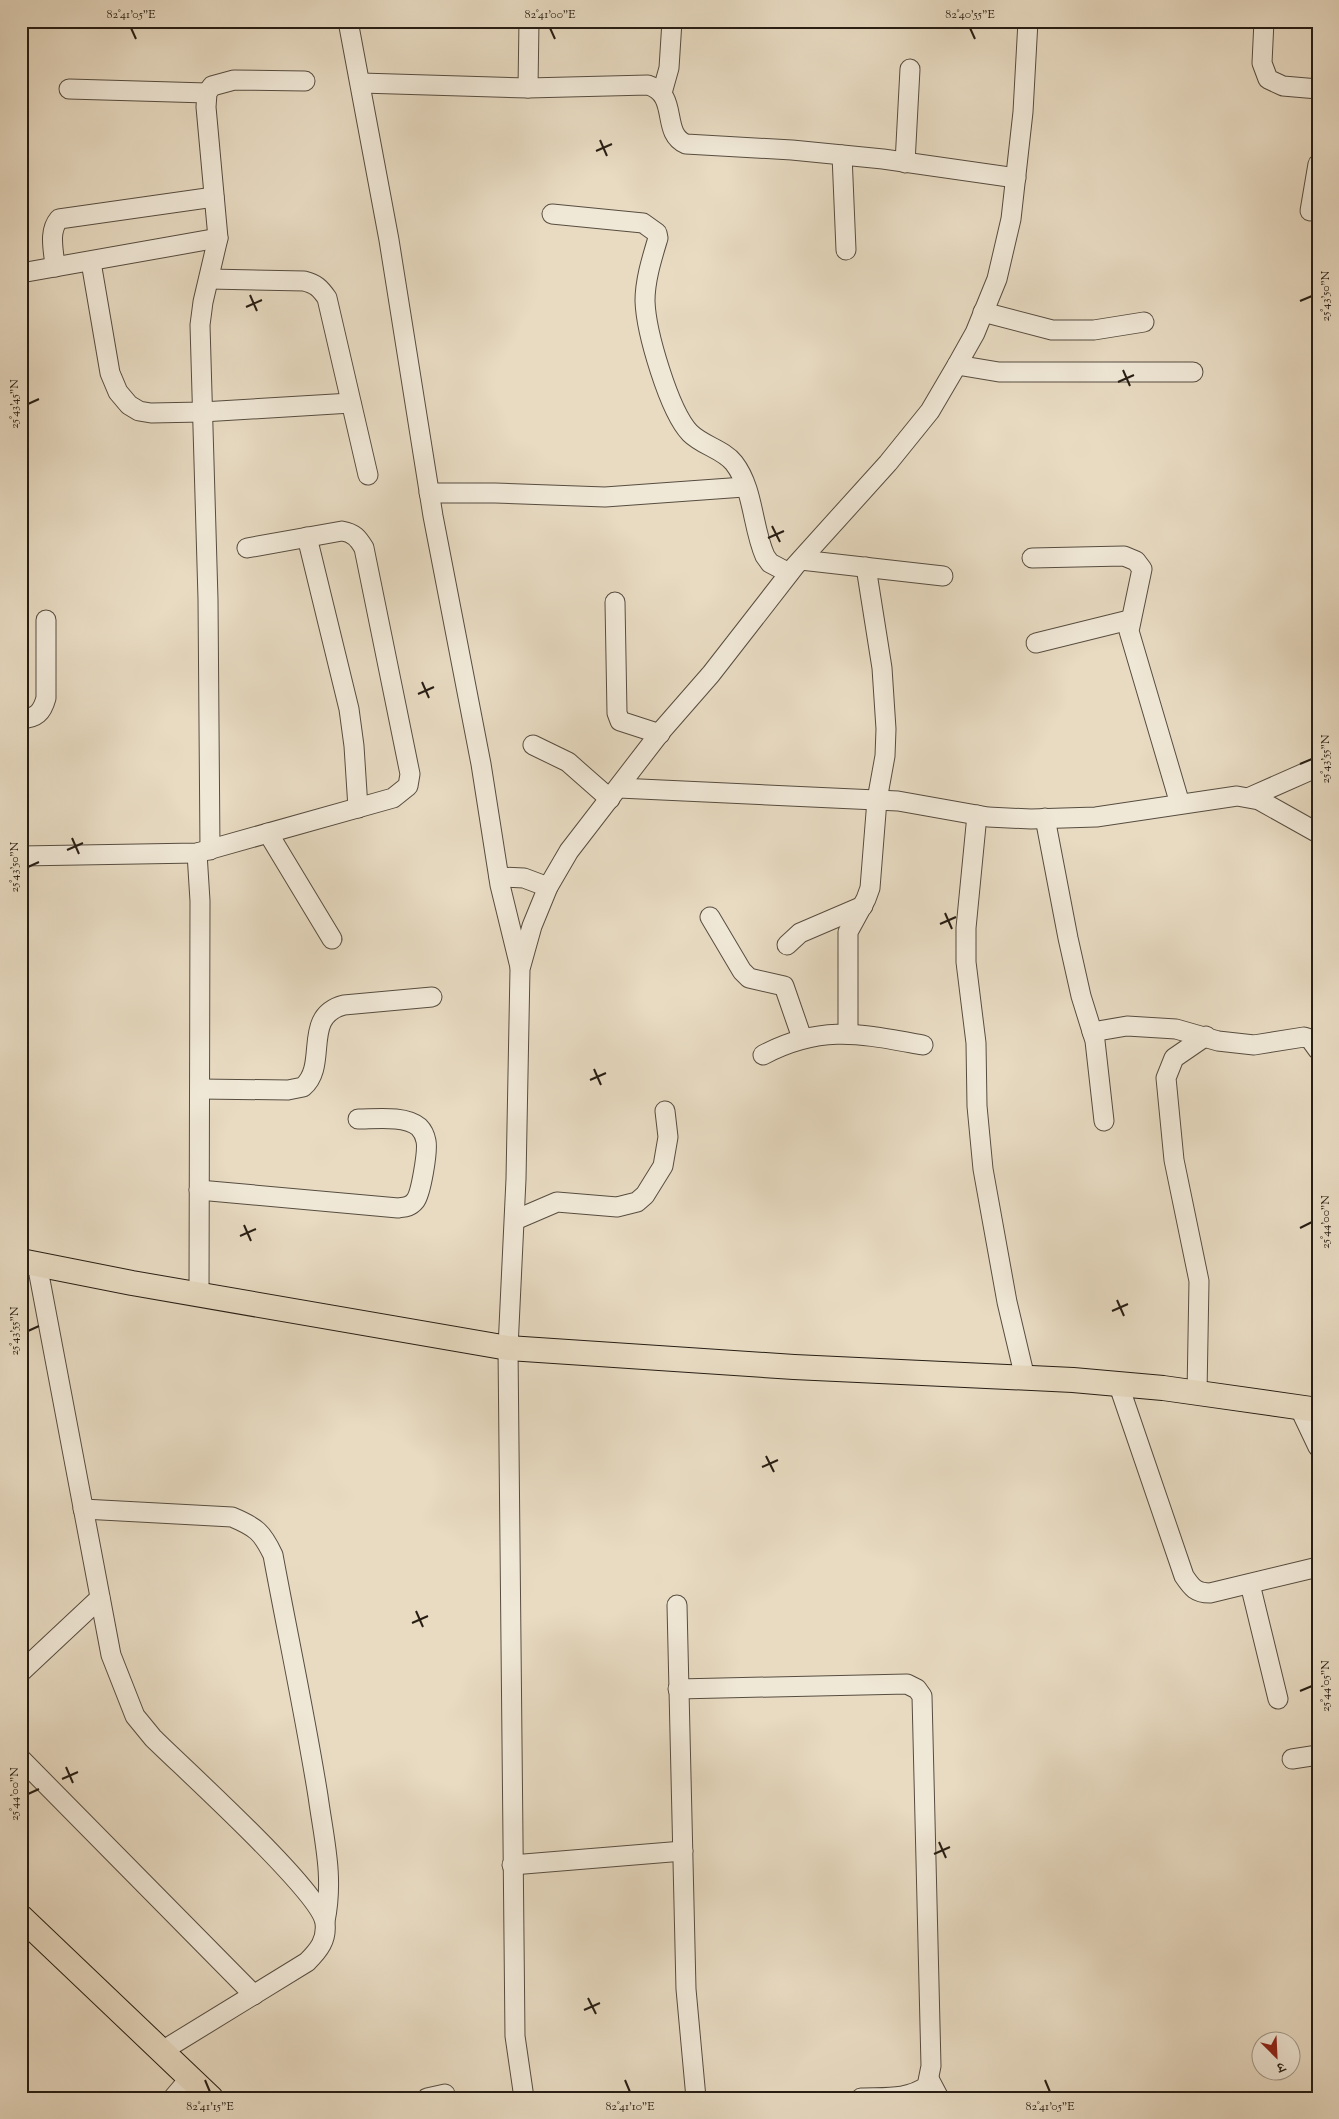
<svg xmlns="http://www.w3.org/2000/svg" width="1339" height="2119" font-family="'Sorts Mill Goudy','Noto Serif Devanagari',serif">
<style>
.lines{fill:none;stroke-linecap:round;stroke-linejoin:round}
.minor-casing{stroke:#574d40;stroke-width:21}
.major-casing{stroke:#271e14;stroke-width:26}
.minor{stroke:#f0e8d7;stroke-width:19}
.major{stroke:#e8dbc2;stroke-width:24}
.ticks{fill:none;stroke:#271e14;stroke-width:2}
.neatline{fill:none;stroke:#271e14;stroke-width:2}
.ticks-label{font-size:12px;text-anchor:middle;fill:#271e14}
</style>
<rect width="100%" height="100%" fill="#e8dbc2"/>
<filter id="stains"><feTurbulence type="fractalNoise" baseFrequency=".004" numOctaves="4"/><feColorMatrix values="0 0 0 0 .2 0 0 0 0 .09 0 0 0 0 .02 0 0 0 .5 -.17"/></filter>
<radialGradient id="worn" r=".72"><stop offset=".6" stop-color="#630" stop-opacity="0"/><stop offset="1" stop-color="#630" stop-opacity=".3"/></radialGradient>
<g class="lines">
<g class="minor-casing">
<g id="minor">
<polyline points="348,21 389,240 433,516 481,764 500,885 520,967"/>
<polyline points="1264,21 1262,63 1268,79 1283,86 1318,89"/>
<path d="M361,83L528,88L648,85C680,95 660,133 686,144L792,150L883,159L1016,178"/>
<polyline points="528,88 529,21"/>
<polyline points="69,89 207,93"/>
<polyline points="662,93 669,68 672,21"/>
<polyline points="842,155 846,250"/>
<polyline points="905,163 910,69"/>
<polyline points="1310,211 1318,164"/>
<path d="M552,214L643,223L657,233L658,238C652,258 645,280 645,301C646,332 669,411 690,433C703,446 723,449 734,463C754,489 752,527 765,556L770,563L789,573"/>
<polyline points="91,262 110,373 118,392 129,405 139,411 151,413 202,412 351,403"/>
<path d="M55,267C54,251 48,232 59,219L214,197"/>
<polyline points="21,273 218,238"/>
<path d="M209,279L304,281C316,284 320,288 327,298L368,475"/>
<polyline points="983,312 1052,330 1094,330 1144,322"/>
<polyline points="957,365 999,372 1193,372"/>
<polyline points="429,493 495,493 605,497 744,487"/>
<polyline points="307,537 349,709 354,746 358,808"/>
<polyline points="1032,558 1124,556 1136,561 1142,569 1129,631 1180,804"/>
<polyline points="801,560 943,576"/>
<polyline points="615,602 617,713 620,721 660,734"/>
<polyline points="1036,643 1129,620"/>
<path d="M21,719C36,718 42,713 46,698V620"/>
<polyline points="533,745 568,762 610,799"/>
<polyline points="619,788 898,801 988,817 1031,819 1096,817 1237,796 1259,800 1318,833"/>
<polyline points="1250,797 1318,767"/>
<polyline points="977,815 966,928 966,962 976,1043 977,1106 983,1169 1007,1302 1025,1378"/>
<polyline points="1045,818 1068,938 1081,996 1095,1041 1104,1121"/>
<polyline points="268,833 332,939"/>
<polyline points="210,850 208,599 200,325 203,302 218,238 206,107 207,93 212,86 234,80 305,81"/>
<polyline points="197,853 200,901 199,1294"/>
<path d="M21,856L197,853L393,798L408,786L410,774L364,548C358,538 354,533 342,531L247,548"/>
<polyline points="499,877 524,878 548,887"/>
<polyline points="710,917 742,971 749,978 784,986 802,1038"/>
<polyline points="787,945 800,933 863,906"/>
<polyline points="1092,1032 1127,1026 1176,1029 1218,1041 1254,1045 1304,1037 1310,1039 1318,1050"/>
<polyline points="848,1034 848,932 866,899 870,888 877,800 885,756 886,729 882,668 866,567"/>
<path d="M763,1055C822,1024 861,1034 923,1045"/>
<path d="M200,1089L288,1090L303,1087C329,1065 301,1016 344,1005L432,997"/>
<path d="M199,1190L398,1208C405,1207 410,1207 415,1201C421,1194 428,1151 426,1141C425,1136 422,1130 419,1127C405,1115 375,1119 358,1119"/>
<polyline points="515,1220 557,1202 617,1207 637,1202 645,1195 663,1166 668,1137 665,1111"/>
<path d="M37,1264L111,1655L135,1716L153,1738C182,1767 321,1892 325,1923C327,1940 319,1950 307,1962L162,2051"/>
<path d="M1118,1383L1184,1576C1192,1588 1196,1593 1210,1593L1318,1567"/>
<polyline points="1197,1393 1199,1281 1174,1160 1166,1078 1174,1058 1206,1036"/>
<polyline points="1299,1407 1318,1447"/>
<path d="M83,1509L232,1517C256,1527 262,1532 273,1555C288,1636 305,1715 318,1796C324,1840 334,1877 325,1921"/>
<polyline points="1250,1584 1278,1699"/>
<polyline points="677,1605 686,1989 696,2098"/>
<polyline points="21,1672 100,1598"/>
<path d="M678,1689L907,1684L917,1689L922,1696L931,2066L927,2086C908,2100 884,2097 861,2098"/>
<polyline points="21,1759 254,1995"/>
<polyline points="1292,1759 1318,1755"/>
<polyline points="512,1865 683,1851"/>
<polyline points="929,2079 939,2098"/>
<polyline points="173,2098 190,2078"/>
<polyline points="427,2098 445,2094"/>
<polyline points="524,2098 515,2036 508,1348 516,1179 520,969 532,926 548,887 569,851 663,729 711,674 795,566 888,463 930,411 957,365 975,333 997,279 1011,219 1023,112 1028,21"/>
</g>
</g>
<g class="major-casing">
<g id="major">
<polyline points="21,1261 132,1283 508,1348 794,1367 1073,1380 1163,1388 1318,1410"/>
<polyline points="21,1917 211,2098"/>
</g>
</g>
<use href="#minor" class="minor"/>
<use href="#major" class="major"/>
</g>
<path class="ticks" d="M131,28L136,39M550,28L555,39M970,28L975,39M600,140L607,156M596,151L612,144M250,295L257,311M1300,301L1312,296M246,307L262,300M1123,370L1130,386M1118,382L1134,375M28,404L39,399M772,526L780,542M768,538L784,531M422,682L429,698M418,694L434,687M1300,764L1312,759M72,838L79,854M67,850L83,843M28,867L39,862M945,913L952,929M940,924L956,917M594,1069L601,1085M590,1080L606,1073M244,1225L251,1241M1300,1228L1312,1222M240,1236L256,1229M1117,1300L1124,1316M1112,1311L1128,1304M28,1331L39,1326M766,1456L774,1472M762,1467L778,1460M416,1611L423,1627M412,1623L428,1616M1300,1691L1312,1686M66,1767L73,1783M62,1779L78,1772M28,1794L39,1789M939,1842L946,1858M934,1854L950,1847M588,1998L596,2014M584,2010L600,2003M205,2080L210,2092M625,2080L630,2092M1045,2080L1050,2092"/>
<rect width="1339" height="2119" fill="none" stroke="#e8dbc2" stroke-width="55"/>
<g transform="translate(1276 2056) rotate(156)"><circle r="24" fill="#f0e8d7" stroke="#a09789"/>
<path d="M0-4L9 19L0 12L-9 19Z" fill="#8f2418"/>
<text y="-8" font-size="14" font-weight="bold" text-anchor="middle" fill="#271e14">उ</text>
</g>
<rect x="28" y="28" width="1284" height="2064" class="neatline"/>
<g class="ticks-label">
<text x="131" y="18">82°41'05"E</text>
<text x="550" y="18">82°41'00"E</text>
<text x="970" y="18">82°40'55"E</text>
<text transform="translate(1325 296) rotate(-90)" y="4">25°43'50"N</text>
<text transform="translate(14 404) rotate(-90)" y="4">25°43'45"N</text>
<text transform="translate(1325 759) rotate(-90)" y="4">25°43'55"N</text>
<text transform="translate(14 867) rotate(-90)" y="4">25°43'50"N</text>
<text transform="translate(1325 1222) rotate(-90)" y="4">25°44'00"N</text>
<text transform="translate(14 1331) rotate(-90)" y="4">25°43'55"N</text>
<text transform="translate(1325 1686) rotate(-90)" y="4">25°44'05"N</text>
<text transform="translate(14 1794) rotate(-90)" y="4">25°44'00"N</text>
<text x="210" y="2110">82°41'15"E</text>
<text x="630" y="2110">82°41'10"E</text>
<text x="1050" y="2110">82°41'05"E</text>
</g>
<rect width="100%" height="100%" filter="url(#stains)"/>
<rect width="100%" height="100%" fill="url(#worn)"/>
</svg>
